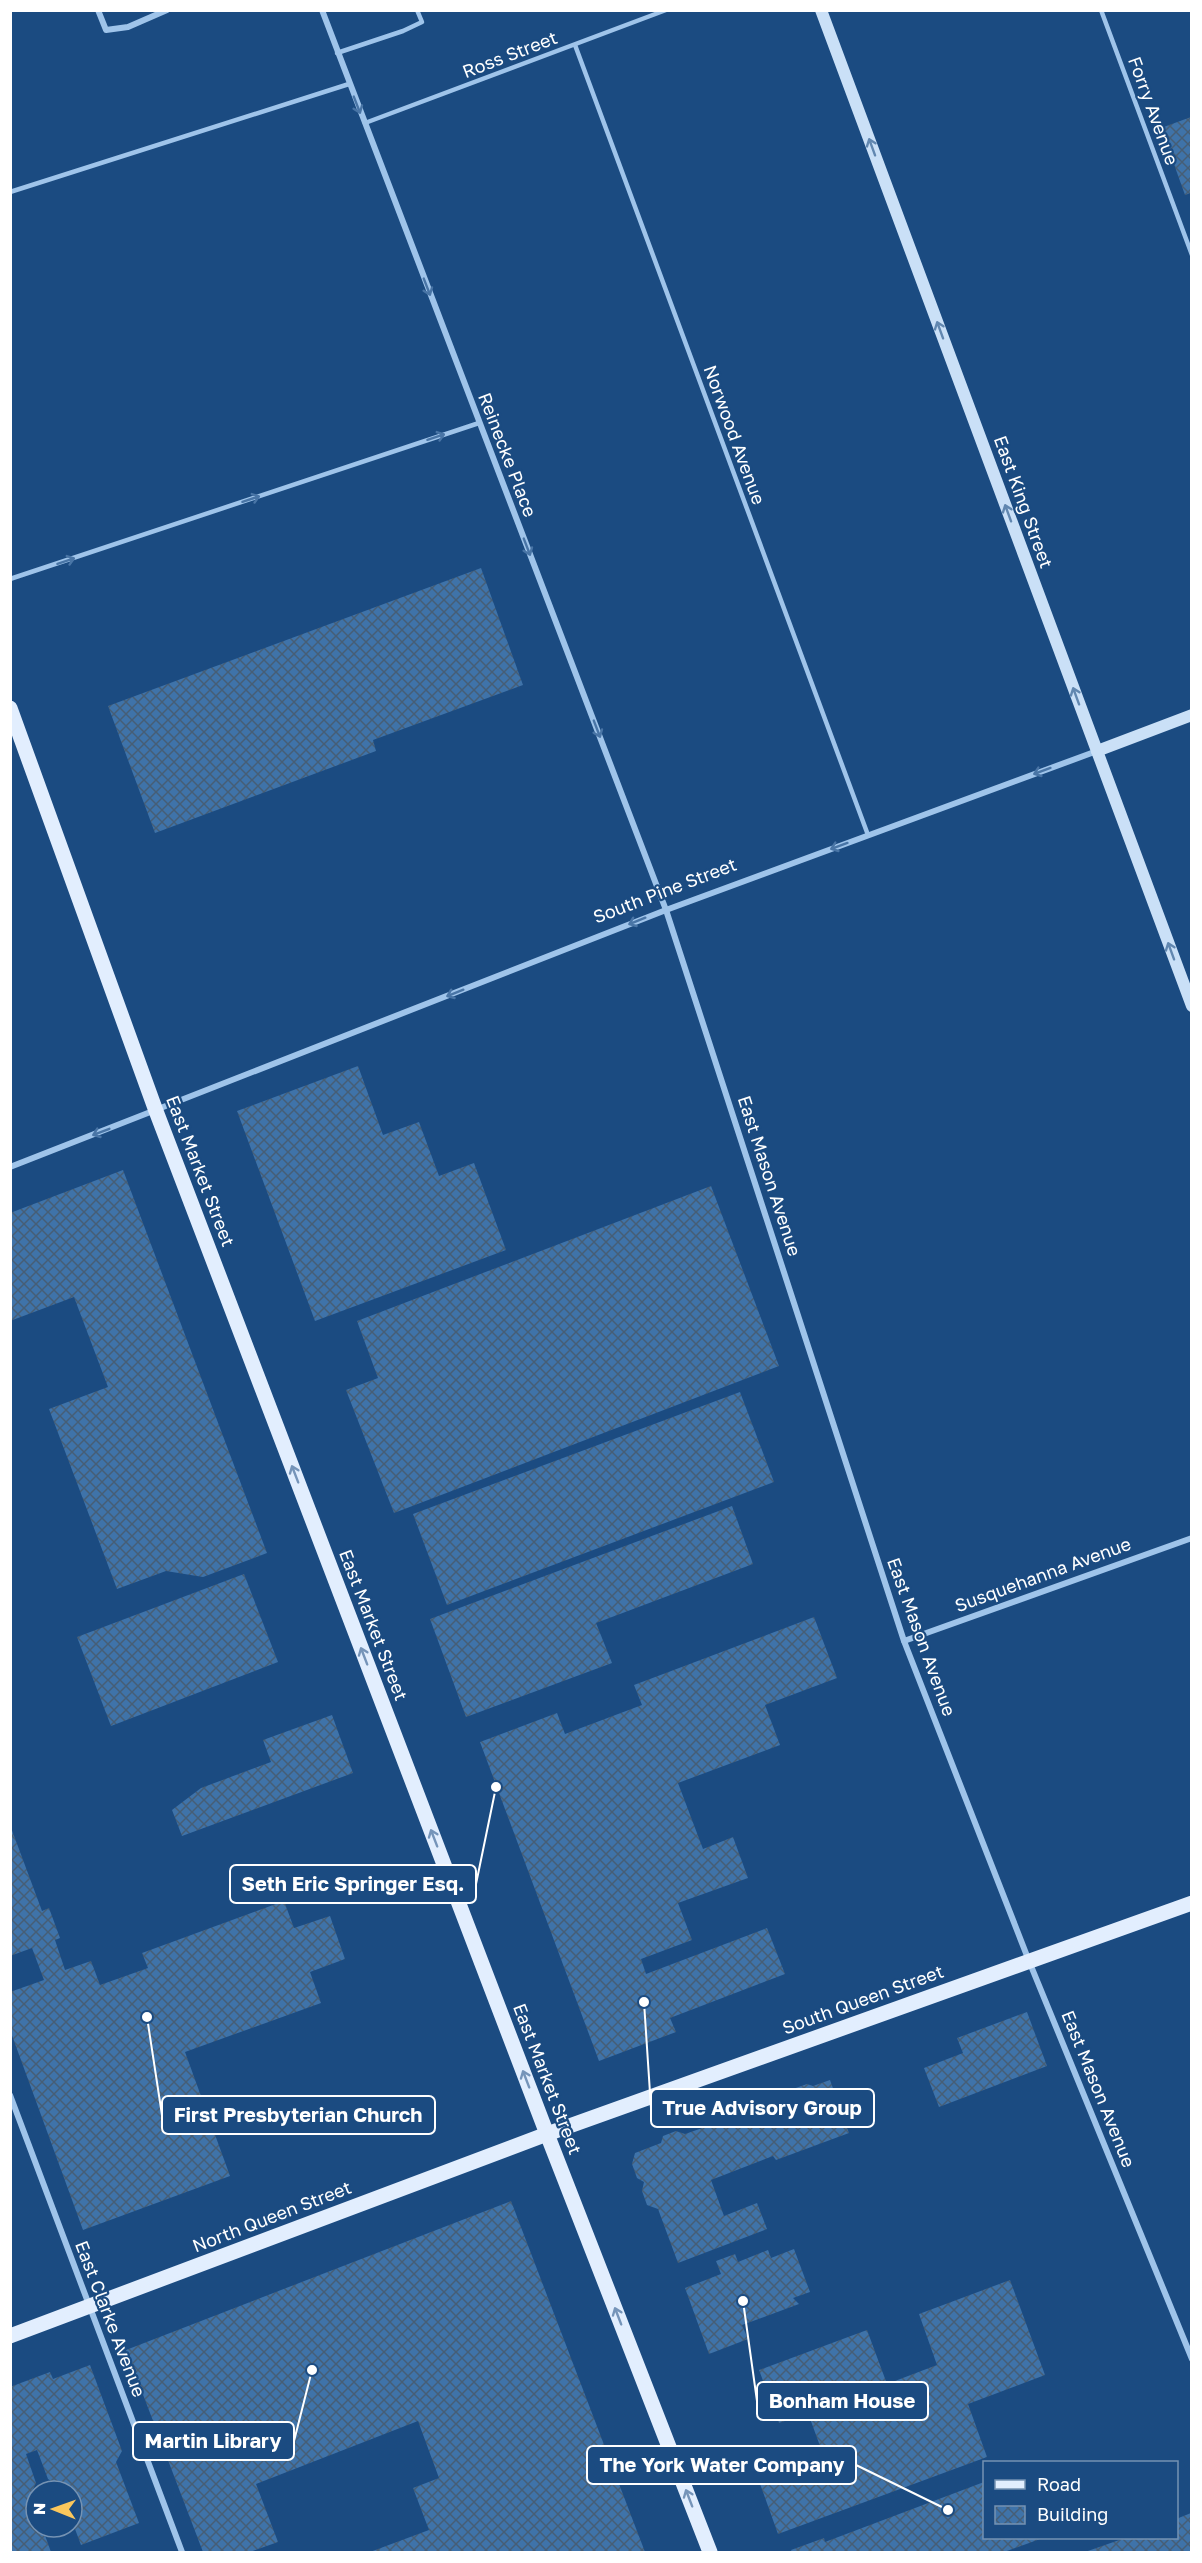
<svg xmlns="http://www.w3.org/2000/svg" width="1202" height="2563" font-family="'Golos Text',sans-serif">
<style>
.building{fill:url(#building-cross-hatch)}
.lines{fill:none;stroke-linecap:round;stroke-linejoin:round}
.lane{stroke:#9fc4ea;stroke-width:4.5}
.street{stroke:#9fc4ea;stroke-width:6}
.secondary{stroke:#cae0f7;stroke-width:12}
.primary{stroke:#e2eefe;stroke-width:15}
.oneway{stroke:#4975a6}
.oneway2{stroke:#6187b0}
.oneway3{stroke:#7594b9}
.labels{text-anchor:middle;stroke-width:4.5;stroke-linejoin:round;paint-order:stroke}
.street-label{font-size:18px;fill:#fff;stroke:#1b4b81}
.leader{fill:none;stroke:#fff;stroke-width:2}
.callout-dot{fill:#fff;stroke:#1b4b81;stroke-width:2}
.callout{fill:#1b4b81;stroke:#fff;stroke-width:2}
.callout-label{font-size:20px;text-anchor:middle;font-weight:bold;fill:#fff}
</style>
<defs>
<pattern id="building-cross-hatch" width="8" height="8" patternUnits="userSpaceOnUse" patternTransform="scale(1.5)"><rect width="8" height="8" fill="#3f73a9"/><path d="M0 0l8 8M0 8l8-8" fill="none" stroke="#465e76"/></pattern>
</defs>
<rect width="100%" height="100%" fill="#1b4b81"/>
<g class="building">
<polygon points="1191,117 1191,193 1185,195 1161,128"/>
<polygon points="481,568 523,685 373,740 376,751 155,833 108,706"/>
<polygon points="358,1066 383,1135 419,1122 439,1176 474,1163 506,1250 315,1321 237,1111"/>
<polygon points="123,1170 267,1553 203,1577 166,1571 117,1589 49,1409 108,1387 74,1297 10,1321 10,1213"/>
<polygon points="711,1186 779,1366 394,1513 346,1390 378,1378 357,1321"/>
<polygon points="740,1392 774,1482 447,1605 413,1514"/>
<polygon points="732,1506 753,1564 596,1623 612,1663 466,1717 430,1619"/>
<polygon points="244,1574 278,1662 111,1726 77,1637"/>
<polygon points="814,1617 837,1678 765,1705 780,1745 678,1783 703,1849 733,1837 748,1878 678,1903 692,1940 641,1959 646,1974 767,1928 785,1974 670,2018 676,2032 599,2061 480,1742 557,1713 565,1734 642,1705 634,1685"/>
<polygon points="332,1715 353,1773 182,1836 172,1810 201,1788 271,1762 263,1740"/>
<polygon points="10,1825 42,1911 49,1908 60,1938 55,1940 65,1970 91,1961 100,1985 148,1968 142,1953 284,1901 294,1928 330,1916 345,1959 310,1972 321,2003 185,2052 230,2176 83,2230 10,2030 10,1992 44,1980 32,1948 10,1956"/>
<polygon points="1027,2012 1047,2066 939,2107 924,2068 963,2053 957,2038"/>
<polygon points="830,2080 849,2133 776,2160 773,2156 711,2180 724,2216 757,2203 767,2229 678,2263 658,2209 647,2205 642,2191 644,2182 637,2178 632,2164 635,2153 661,2143 663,2136 676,2131 685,2134 711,2125 713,2118 726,2113 736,2115 755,2108 758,2101 771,2096 779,2099 791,2094 793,2089 807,2084 813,2086"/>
<polygon points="511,2201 645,2552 370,2552 429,2530 413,2488 439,2478 418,2421 256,2484 278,2542 250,2552 203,2552 126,2350"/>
<polygon points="794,2249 810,2292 793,2298 799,2304 742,2325 748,2339 709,2354 685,2288 721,2274 716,2261 735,2254 738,2262 768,2250 771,2258"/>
<polygon points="1010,2280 1045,2375 968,2404 987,2457 778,2534 759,2481 824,2457 808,2413 779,2423 759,2370 867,2330 887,2384 937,2365 919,2314"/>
<polygon points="90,2365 122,2451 116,2462 139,2523 81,2545 72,2521 72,2491 61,2491 59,2486 48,2479 37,2450 26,2454 36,2483 30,2495 36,2510 36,2527 42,2527 51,2552 10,2552 10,2387 50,2372 53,2379"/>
<polygon points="984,2482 984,2538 1043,2538 1004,2552 792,2552 791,2550 824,2538 825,2542"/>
<polygon points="1191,2513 1191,2552 1085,2552 1125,2538 1176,2538 1176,2519"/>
</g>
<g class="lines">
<g class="lane">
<polyline points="1101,10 1192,255"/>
<polyline points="575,45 868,835"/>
<polyline points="337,53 403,31 422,22 417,10"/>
<polyline points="365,123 666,10"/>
<polyline points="10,192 349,84"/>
<polyline points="10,579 479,423"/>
</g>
<g class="street">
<polyline points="98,10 106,30 128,27 167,10"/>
<polyline points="322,10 666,910 904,1641 1029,1961 1192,2359"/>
<polyline points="10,1167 666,910 1097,751"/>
<polyline points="904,1641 1192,1538"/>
<polyline points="10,2095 182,2552"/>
</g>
<g class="secondary">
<polyline points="821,10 1192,1006"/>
<polyline points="1097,751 1192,715"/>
</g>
<g class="primary">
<polyline points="10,708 156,1111 547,2134 710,2552"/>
<polyline points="10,2336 547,2134 1192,1903"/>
</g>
</g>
<defs><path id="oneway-shaft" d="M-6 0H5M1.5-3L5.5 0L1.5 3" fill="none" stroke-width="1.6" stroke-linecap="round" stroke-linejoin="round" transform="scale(1.5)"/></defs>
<g class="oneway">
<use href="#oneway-shaft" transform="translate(357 105) rotate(69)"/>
<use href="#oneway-shaft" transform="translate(427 287) rotate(69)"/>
<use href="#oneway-shaft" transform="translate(436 437) rotate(-18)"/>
<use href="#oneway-shaft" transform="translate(251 499) rotate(-18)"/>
<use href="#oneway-shaft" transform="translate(527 547) rotate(69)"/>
<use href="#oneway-shaft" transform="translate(66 561) rotate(-18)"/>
<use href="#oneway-shaft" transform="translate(597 729) rotate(69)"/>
<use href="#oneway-shaft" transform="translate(1042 771) rotate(160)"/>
<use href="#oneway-shaft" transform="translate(839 846) rotate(160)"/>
<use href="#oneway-shaft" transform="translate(637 921) rotate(158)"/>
<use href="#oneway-shaft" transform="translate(455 993) rotate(158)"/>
<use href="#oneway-shaft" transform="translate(101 1132) rotate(159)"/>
</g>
<g class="oneway2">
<use href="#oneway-shaft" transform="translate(872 147) rotate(-110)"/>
<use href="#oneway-shaft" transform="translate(940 330) rotate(-110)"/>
<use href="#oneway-shaft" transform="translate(1008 513) rotate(-110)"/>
<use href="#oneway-shaft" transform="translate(1076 696) rotate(-110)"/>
<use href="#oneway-shaft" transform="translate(1171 951) rotate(-110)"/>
</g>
<g class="oneway3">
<use href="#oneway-shaft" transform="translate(295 1474) rotate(-111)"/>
<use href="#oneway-shaft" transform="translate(364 1656) rotate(-111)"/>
<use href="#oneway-shaft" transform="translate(434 1838) rotate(-111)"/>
<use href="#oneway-shaft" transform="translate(526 2079) rotate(-111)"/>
<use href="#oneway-shaft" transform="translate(618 2316) rotate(-111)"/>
<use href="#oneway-shaft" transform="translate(689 2498) rotate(-111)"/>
</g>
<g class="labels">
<g class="street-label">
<text transform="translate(510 55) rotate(-21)" y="6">Ross Street</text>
<text transform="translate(1153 111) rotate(70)" y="6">Forry Avenue</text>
<text transform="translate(734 435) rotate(70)" y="6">Norwood Avenue</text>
<text transform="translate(507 455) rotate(69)" y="6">Reinecke Place</text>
<text transform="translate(1023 502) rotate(70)" y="6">East King Street</text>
<text transform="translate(665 891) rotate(-21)" y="6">South Pine Street</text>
<text transform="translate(200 1171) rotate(69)" y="6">East Market Street</text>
<text transform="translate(769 1176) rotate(72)" y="6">East Mason Avenue</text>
<text transform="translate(1043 1575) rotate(-20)" y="6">Susquehanna Avenue</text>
<text transform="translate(373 1625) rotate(69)" y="6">East Market Street</text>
<text transform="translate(921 1637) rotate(70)" y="6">East Mason Avenue</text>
<text transform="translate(863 2000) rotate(-20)" y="6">South Queen Street</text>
<text transform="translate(547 2079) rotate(69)" y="6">East Market Street</text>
<text transform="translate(1098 2089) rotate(68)" y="6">East Mason Avenue</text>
<text transform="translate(272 2217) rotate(-21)" y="6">North Queen Street</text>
<text transform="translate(110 2319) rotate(69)" y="6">East Clarke Avenue</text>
</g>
</g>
<path class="leader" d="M496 1787L476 1884M644 2002L651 2108M147 2017L162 2115M743 2301L757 2401M312 2370L294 2441M948 2510L856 2465"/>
<g class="callout-dot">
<circle cx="496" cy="1787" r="6"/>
<circle cx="644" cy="2002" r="6"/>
<circle cx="147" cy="2017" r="6"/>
<circle cx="743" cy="2301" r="6"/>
<circle cx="312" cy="2370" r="6"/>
<circle cx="948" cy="2510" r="6"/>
</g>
<g class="callout">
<rect x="230" y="1865" width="246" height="38" rx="6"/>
<rect x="651" y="2089" width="223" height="38" rx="6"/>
<rect x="162" y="2096" width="273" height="38" rx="6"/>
<rect x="757" y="2382" width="171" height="38" rx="6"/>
<rect x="133" y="2422" width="161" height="38" rx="6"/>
<rect x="587" y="2446" width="269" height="38" rx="6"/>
</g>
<g class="callout-label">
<text x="353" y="1891">Seth Eric Springer Esq.</text>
<text x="762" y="2115">True Advisory Group</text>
<text x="298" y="2122">First Presbyterian Church</text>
<text x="842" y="2408">Bonham House</text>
<text x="213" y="2448">Martin Library</text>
<text x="722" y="2472">The York Water Company</text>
</g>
<rect width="1202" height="2563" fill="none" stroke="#ffffff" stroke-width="24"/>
<rect x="983" y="2461" width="195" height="78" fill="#1b4b81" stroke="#7693b3" stroke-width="1.5"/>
<rect x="995" y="2480" width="30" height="9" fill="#e2eefe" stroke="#7693b3" stroke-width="1.5"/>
<text x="1037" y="2491" font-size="18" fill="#ffffff">Road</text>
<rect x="995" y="2506" width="30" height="18" fill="url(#building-cross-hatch)" stroke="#7693b3" stroke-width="1.5"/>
<text x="1037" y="2521" font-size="18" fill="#ffffff">Building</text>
<g transform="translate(54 2509) rotate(271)"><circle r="28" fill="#1b4b81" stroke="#7693b3" stroke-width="1.5"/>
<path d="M0-4.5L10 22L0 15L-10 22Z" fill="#fbc75c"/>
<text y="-9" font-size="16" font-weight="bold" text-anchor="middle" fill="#ffffff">N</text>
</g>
</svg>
